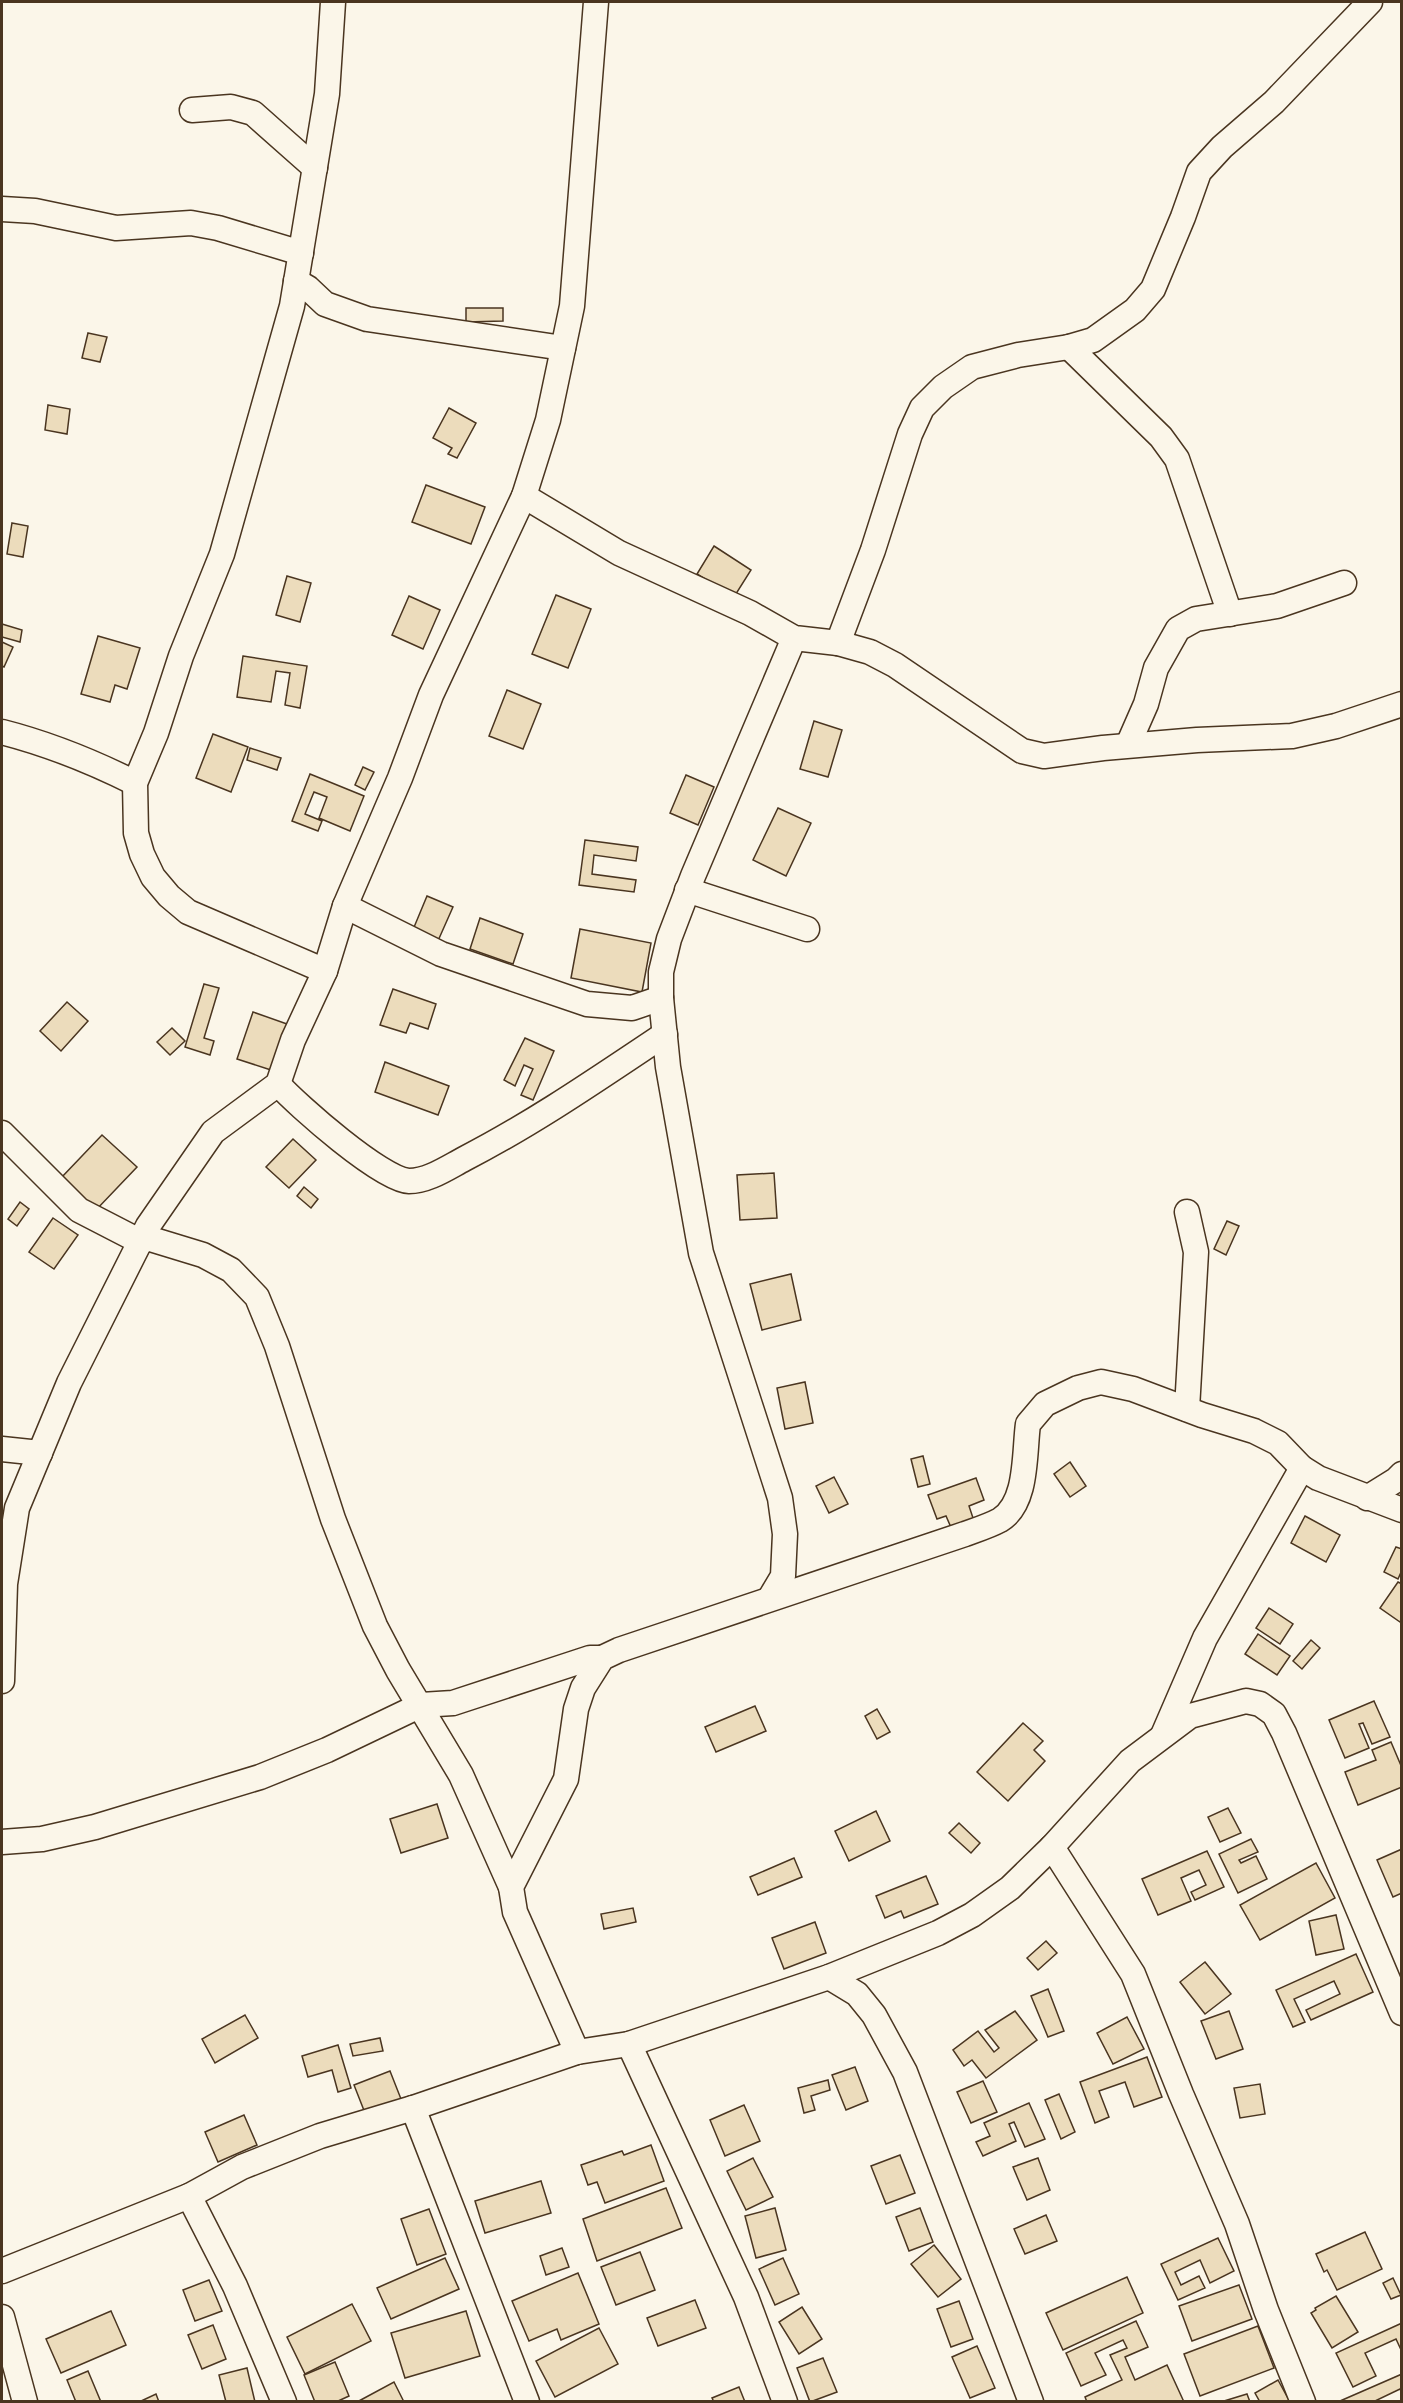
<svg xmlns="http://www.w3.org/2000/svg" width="1403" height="2403" font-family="Jost,sans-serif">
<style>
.building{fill:#ecdcbc;stroke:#4a3520;stroke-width:1.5}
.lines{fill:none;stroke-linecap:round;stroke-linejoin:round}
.minor-casing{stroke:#4a3520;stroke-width:27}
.minor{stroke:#fbf6e9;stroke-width:24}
</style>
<rect width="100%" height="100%" fill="#fbf6e9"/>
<g class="building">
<polygon points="466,308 503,308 503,321 466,322"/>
<polygon points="88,333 107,337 100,362 82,358"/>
<polygon points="48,405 70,409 67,434 45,430"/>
<polygon points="449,408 476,423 457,458 448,454 452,448 433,438"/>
<polygon points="426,485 485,507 471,544 412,522"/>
<polygon points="12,523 28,526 23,557 7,554"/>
<polygon points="714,546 751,570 734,597 697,574"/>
<polygon points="287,576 311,583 300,622 276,615"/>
<polygon points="556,595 591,609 568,668 532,654"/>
<polygon points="409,596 440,610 423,649 392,635"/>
<polygon points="2,624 22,630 20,642 2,637"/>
<polygon points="98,636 140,648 127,689 115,685 110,702 81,694"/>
<polygon points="2,642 13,647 4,667 2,666"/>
<polygon points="243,656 307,666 300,708 285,705 290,673 276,671 271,702 237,697"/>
<polygon points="507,690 541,704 523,749 489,736"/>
<polygon points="814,721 842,730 828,777 800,769"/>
<polygon points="213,734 248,747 231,792 196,778"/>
<polygon points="250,748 281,758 277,770 247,760"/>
<polygon points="363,767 374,772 365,790 355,785"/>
<polygon points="310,774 364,796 350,831 319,818 327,797 314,792 305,814 322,821 318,831 292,821"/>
<polygon points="686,775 714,787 698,825 670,813"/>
<polygon points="778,808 811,823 786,876 753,860"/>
<polygon points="585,840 638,847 636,861 594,855 592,874 636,880 634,892 579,885"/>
<polygon points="427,896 453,907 437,943 412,932"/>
<polygon points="480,918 523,934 513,964 470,949"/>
<polygon points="580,929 651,943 642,992 571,978"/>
<polygon points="204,984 219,988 204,1038 214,1041 210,1055 185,1047"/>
<polygon points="393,989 436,1004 428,1029 410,1023 406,1033 380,1025"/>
<polygon points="67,1002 88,1021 61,1051 40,1031"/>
<polygon points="253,1012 287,1024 271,1070 237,1059"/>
<polygon points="172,1028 185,1041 170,1055 157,1042"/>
<polygon points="525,1038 554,1051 533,1100 521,1095 533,1069 524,1065 515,1086 504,1080"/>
<polygon points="385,1062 449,1086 438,1115 375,1092"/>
<polygon points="102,1135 137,1167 96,1210 61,1178"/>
<polygon points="293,1139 316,1160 289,1188 266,1167"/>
<polygon points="774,1173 777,1218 740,1220 737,1175"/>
<polygon points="304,1187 318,1199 311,1208 297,1196"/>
<polygon points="20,1202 29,1209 17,1226 8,1219"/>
<polygon points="53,1218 78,1235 54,1269 29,1252"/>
<polygon points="1227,1221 1239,1226 1226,1255 1214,1249"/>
<polygon points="791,1274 801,1320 762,1330 750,1284"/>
<polygon points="805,1382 813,1423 785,1429 777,1388"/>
<polygon points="923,1456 930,1484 918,1487 911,1459"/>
<polygon points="1070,1462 1086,1486 1070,1497 1054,1474"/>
<polygon points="834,1477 848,1504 829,1513 816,1486"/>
<polygon points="976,1478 984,1500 969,1506 975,1524 953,1532 946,1516 937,1519 928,1495"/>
<polygon points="1305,1516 1340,1535 1326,1562 1291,1543"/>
<polygon points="1396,1547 1402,1549 1402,1570 1398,1579 1384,1572"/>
<polygon points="1398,1582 1402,1584 1402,1619 1400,1622 1380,1608"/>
<polygon points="1269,1608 1293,1624 1280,1644 1256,1628"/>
<polygon points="1258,1634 1290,1656 1277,1675 1245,1654"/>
<polygon points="1311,1640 1320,1648 1302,1669 1293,1661"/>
<polygon points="1374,1701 1390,1737 1372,1744 1363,1723 1359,1724 1369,1748 1345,1758 1329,1720"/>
<polygon points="755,1706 766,1731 716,1752 705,1727"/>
<polygon points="877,1709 890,1732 877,1739 865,1716"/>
<polygon points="1023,1723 1043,1741 1034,1750 1045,1761 1008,1801 977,1772"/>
<polygon points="1391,1742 1402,1768 1402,1787 1358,1805 1345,1772 1376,1760 1372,1750"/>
<polygon points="437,1804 448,1838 401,1853 390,1819"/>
<polygon points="1228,1808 1241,1833 1220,1842 1208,1817"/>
<polygon points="876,1811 890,1841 849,1861 835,1831"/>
<polygon points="959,1823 980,1843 971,1853 949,1833"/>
<polygon points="1251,1839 1258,1852 1239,1860 1241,1863 1256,1856 1267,1879 1238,1893 1219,1854"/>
<polygon points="1402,1849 1402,1893 1393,1897 1377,1860"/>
<polygon points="1207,1851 1224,1887 1195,1900 1191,1892 1206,1885 1199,1870 1181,1878 1191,1901 1158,1915 1142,1879"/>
<polygon points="794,1858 802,1877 758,1895 750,1877"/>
<polygon points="1316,1863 1335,1898 1260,1940 1240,1905"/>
<polygon points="926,1876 938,1904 904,1918 901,1911 885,1918 876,1896"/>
<polygon points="633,1908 636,1922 604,1929 601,1914"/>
<polygon points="1336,1915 1344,1949 1316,1955 1309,1921"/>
<polygon points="815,1922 826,1953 784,1969 772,1938"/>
<polygon points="1046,1941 1057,1953 1038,1970 1027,1958"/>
<polygon points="1356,1954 1373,1992 1311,2020 1306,2010 1340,1994 1334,1981 1294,1999 1305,2022 1293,2027 1276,1990"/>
<polygon points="1205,1962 1231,1994 1205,2014 1180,1982"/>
<polygon points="1048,1989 1064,2031 1048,2037 1031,1996"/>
<polygon points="1015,2011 1037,2040 986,2078 972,2060 964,2066 953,2050 978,2031 994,2052 999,2048 985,2030"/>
<polygon points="1229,2011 1243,2049 1216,2059 1201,2021"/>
<polygon points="245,2015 258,2038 215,2063 202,2039"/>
<polygon points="1127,2017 1144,2049 1113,2064 1097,2033"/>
<polygon points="380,2038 383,2051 353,2056 350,2044"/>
<polygon points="338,2045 351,2088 338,2092 332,2070 308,2077 302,2056"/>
<polygon points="1147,2057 1162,2097 1134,2107 1125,2082 1099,2091 1109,2117 1095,2123 1080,2082"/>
<polygon points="855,2067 868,2101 846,2110 832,2075"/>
<polygon points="390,2071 401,2099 365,2113 354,2085"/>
<polygon points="828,2080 830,2090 811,2096 815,2110 804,2113 798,2088"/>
<polygon points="983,2081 997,2112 971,2123 957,2092"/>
<polygon points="1260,2084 1265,2114 1240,2118 1234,2088"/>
<polygon points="1059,2094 1075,2132 1061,2139 1045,2100"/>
<polygon points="1029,2103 1045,2139 1025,2147 1014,2122 1009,2124 1016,2141 983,2156 976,2142 990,2136 984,2123"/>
<polygon points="744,2105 760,2141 725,2156 710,2120"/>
<polygon points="244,2115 257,2145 218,2162 205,2132"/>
<polygon points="651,2145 664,2181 605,2203 597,2182 588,2185 581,2165 622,2151 624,2155"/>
<polygon points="900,2155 915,2193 886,2204 871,2166"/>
<polygon points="753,2158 773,2197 746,2210 727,2171"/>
<polygon points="1038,2158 1050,2190 1027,2200 1013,2167"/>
<polygon points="541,2181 551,2213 485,2233 475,2201"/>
<polygon points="666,2188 682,2228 597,2261 583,2219"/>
<polygon points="775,2208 786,2250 756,2258 745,2216"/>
<polygon points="920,2208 933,2242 909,2251 896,2217"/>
<polygon points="429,2209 446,2254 417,2265 401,2219"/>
<polygon points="1046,2215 1057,2241 1025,2254 1014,2229"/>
<polygon points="1365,2232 1382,2269 1337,2290 1327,2270 1324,2272 1316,2254"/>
<polygon points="1218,2238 1234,2271 1210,2283 1200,2260 1175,2272 1181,2285 1199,2276 1205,2288 1178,2300 1161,2264"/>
<polygon points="934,2245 961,2279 938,2297 911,2264"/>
<polygon points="562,2248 569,2267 546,2275 540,2256"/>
<polygon points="640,2252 655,2290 616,2305 601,2267"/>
<polygon points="445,2258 459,2289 391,2319 377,2288"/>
<polygon points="783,2258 799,2294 775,2305 759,2269"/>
<polygon points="578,2273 599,2324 561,2340 557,2329 529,2341 512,2301"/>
<polygon points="1127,2277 1143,2313 1063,2350 1046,2313"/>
<polygon points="1393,2278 1401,2295 1391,2299 1383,2283"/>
<polygon points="209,2280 222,2311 195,2321 183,2290"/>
<polygon points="1239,2285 1252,2319 1192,2341 1179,2306"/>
<polygon points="1336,2296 1358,2332 1332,2348 1311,2313 1316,2310 1315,2308"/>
<polygon points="695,2300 706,2328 658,2346 647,2318"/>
<polygon points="959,2301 973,2339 951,2347 937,2309"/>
<polygon points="352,2304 371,2341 305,2374 287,2337"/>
<polygon points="802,2307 822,2339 799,2354 779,2322"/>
<polygon points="111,2311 126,2345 61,2373 46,2339"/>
<polygon points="466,2311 480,2356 405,2378 391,2333"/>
<polygon points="1136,2321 1148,2347 1125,2357 1135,2380 1167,2365 1184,2402 1087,2402 1085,2397 1122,2380 1110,2355 1127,2348 1123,2340 1095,2353 1106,2375 1081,2386 1066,2353"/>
<polygon points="1402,2323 1402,2352 1396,2339 1365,2353 1376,2376 1353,2387 1336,2353"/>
<polygon points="213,2325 226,2359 202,2369 188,2335"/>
<polygon points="1258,2326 1274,2368 1200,2396 1184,2354"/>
<polygon points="599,2328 618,2364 555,2397 536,2361"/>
<polygon points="977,2346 995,2388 970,2398 952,2357"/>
<polygon points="823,2358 837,2392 810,2402 797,2368"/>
<polygon points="335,2362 349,2396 336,2402 315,2402 304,2375"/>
<polygon points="247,2368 255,2402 226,2402 219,2375"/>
<polygon points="88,2371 101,2402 76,2402 67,2380"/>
<polygon points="1402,2374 1402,2392 1400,2389 1373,2402 1340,2401"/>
<polygon points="1278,2380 1290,2402 1260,2402 1255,2393"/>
<polygon points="394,2382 404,2402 357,2402"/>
<polygon points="739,2387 745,2402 714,2402 712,2398"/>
<polygon points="156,2394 159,2402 139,2402"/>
<polygon points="1247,2394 1250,2402 1224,2401"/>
</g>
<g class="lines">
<g class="minor-casing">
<g id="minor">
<polyline points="192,110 231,107 253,113 315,168"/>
<polyline points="2,209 35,211 116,228 191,223 218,228 301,253"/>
<polyline points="296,281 308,288 325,304 367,319 563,348"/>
<polyline points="1069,347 1161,437 1177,459 1230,614"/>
<polyline points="524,496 619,553 750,613 794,638 838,643 870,652 895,665 1022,751 1044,756 1103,748 1197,740 1292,736 1336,726 1402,704"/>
<polyline points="838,643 873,550 910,434 922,408 943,387 972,367 1018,355 1069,347 1093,340 1135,310 1153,289 1183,217 1199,172 1222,147 1274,102 1370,2"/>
<path d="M2,732C49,744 91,761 135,783"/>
<polyline points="1128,745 1146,704 1156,668 1178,629 1196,619 1277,606 1344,583"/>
<polyline points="687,890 807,929"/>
<polyline points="345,906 441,954 587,1004 632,1008 661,998"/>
<polyline points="325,971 188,912 169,896 153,877 142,854 136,833 135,783 156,733 181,656 222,554 292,306 327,94 333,2"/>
<path d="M278,1084C298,1106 382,1180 409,1181C428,1181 447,1168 464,1159C534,1123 599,1078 665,1034"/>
<polyline points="2,1133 79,1210 141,1242"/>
<polyline points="144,1237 203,1255 231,1270 257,1297 277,1346 333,1519 375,1626 398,1670 461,1775 511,1887"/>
<polyline points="1187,1409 1196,1252 1187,1212"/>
<polyline points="2,1449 40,1453"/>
<polyline points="1367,1498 1396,1480 1402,1474"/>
<polyline points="770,1598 783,1576 785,1534 780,1498 701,1253 668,1067 661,998 661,972 669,939 693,876 794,638"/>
<polyline points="2,1681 5,1584 17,1508 69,1383 148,1226 213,1132 278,1084 293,1040 325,971 345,906 400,778 431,695 524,496 548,420 572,306 596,2"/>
<polyline points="1163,1735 1205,1638 1302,1468"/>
<polyline points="2,1842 42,1839 95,1827 260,1777 327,1750 421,1705 453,1703 590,1658 602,1658"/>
<polyline points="1052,1847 1133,1974 1181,2094 1237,2224 1266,2310 1303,2402"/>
<polyline points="829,1977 857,1994 874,2015 905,2072 1031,2402"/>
<polyline points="629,2044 746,2297 785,2402"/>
<path d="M577,2052L515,1912L511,1887L566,1779L576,1709L583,1688L602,1658L619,1650L965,1534C976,1530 989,1526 1000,1520C1028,1503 1024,1453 1028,1424L1045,1404L1078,1388L1101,1382L1133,1389L1202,1415L1254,1431L1278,1443L1302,1468L1318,1478L1402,1510"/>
<polyline points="413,2108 527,2402"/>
<polyline points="189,2196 235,2286 284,2402"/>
<polyline points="2,2271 189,2196 242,2167 320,2136 413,2108 577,2052 629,2044 829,1977 938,1933 972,1915 1010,1888 1052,1847 1130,1761 1190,1716 1246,1701 1260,1704 1274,1714 1284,1733 1402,2013"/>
<polyline points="2,2317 25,2402"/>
</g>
</g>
<use href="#minor" class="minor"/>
</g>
<rect width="1403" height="2403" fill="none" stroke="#4a3520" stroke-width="6"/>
</svg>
